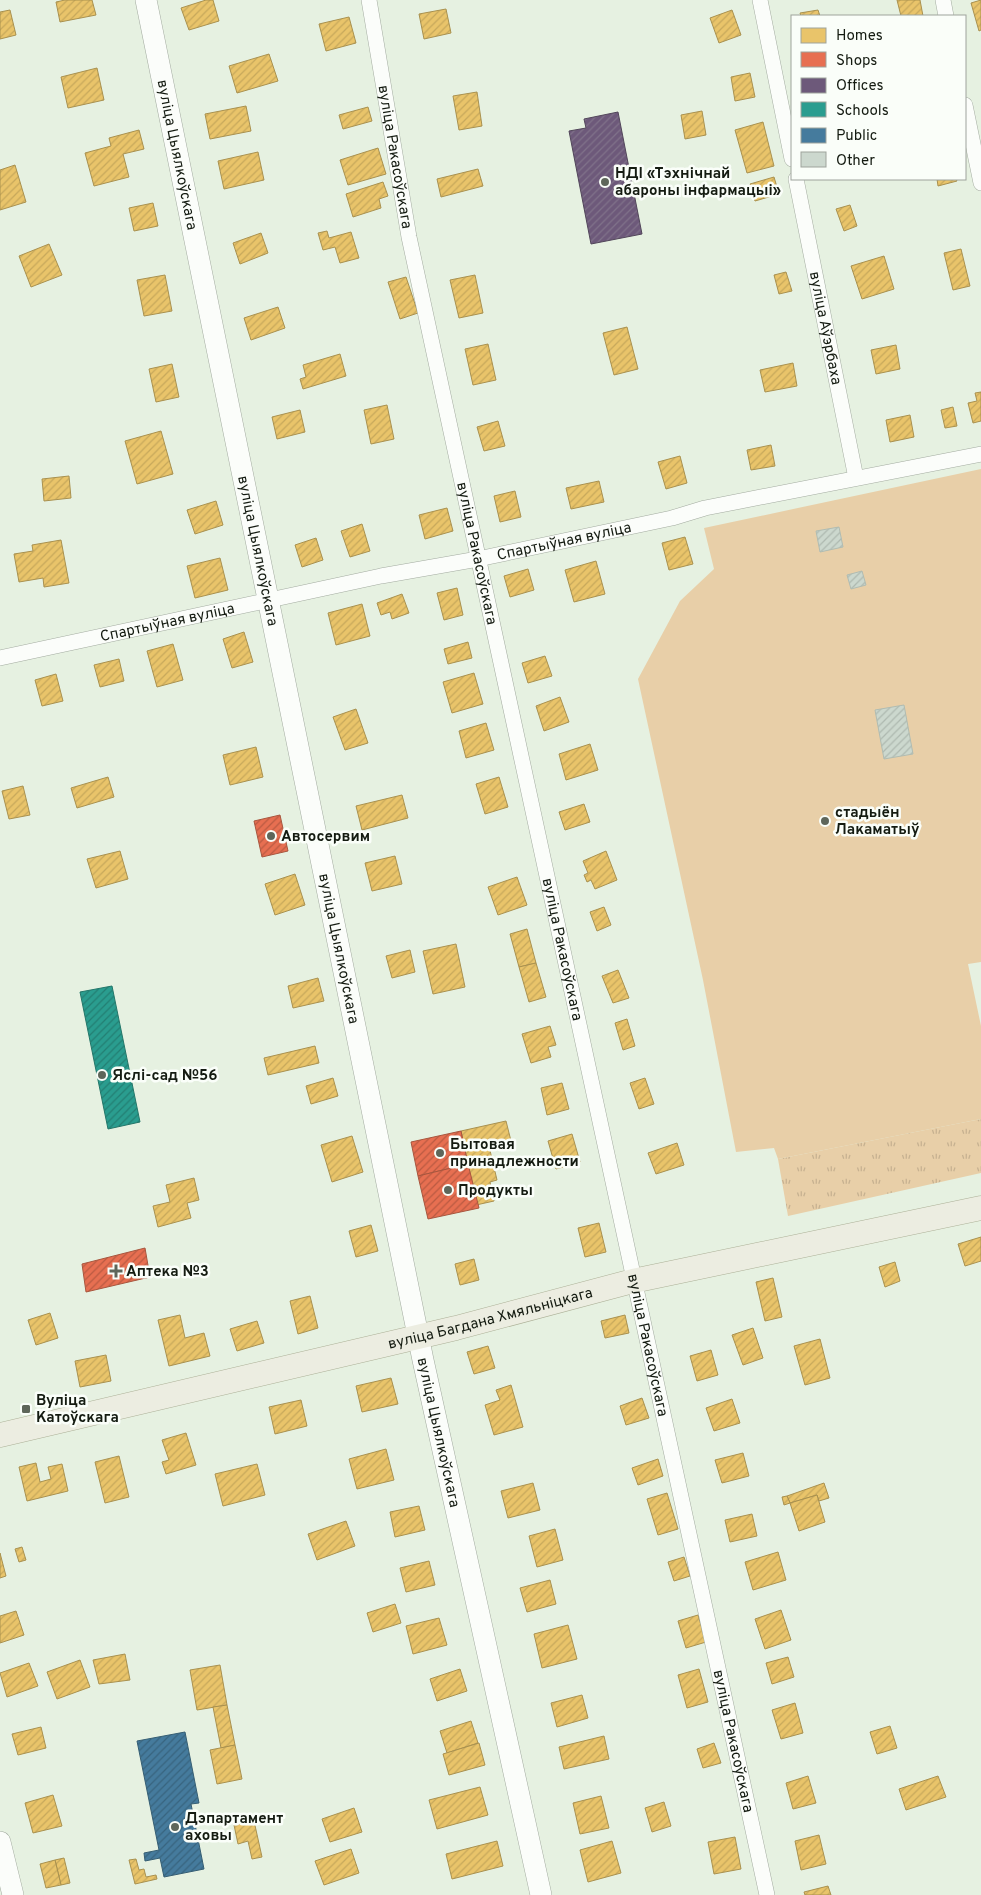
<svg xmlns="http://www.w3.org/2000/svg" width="981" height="1895" font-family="Overpass,sans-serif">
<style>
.grass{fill:url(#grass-tufts)}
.pitch{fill:#e8cfa8}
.homes{fill:url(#homes-hatch);stroke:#a9914f}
.shops{fill:url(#shops-hatch);stroke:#a8563e}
.offices{fill:url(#offices-hatch);stroke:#52465a}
.schools{fill:url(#schools-hatch);stroke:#237669}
.public{fill:url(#public-hatch);stroke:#365e73}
.building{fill:url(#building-hatch);stroke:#b0bcb2}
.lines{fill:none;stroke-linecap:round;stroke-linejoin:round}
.street-casing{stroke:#a3aba0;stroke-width:16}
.secondary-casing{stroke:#a3aba0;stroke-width:22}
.primary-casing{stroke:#acb097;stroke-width:25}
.street{stroke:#fbfdfa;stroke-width:15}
.secondary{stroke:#fbfdfa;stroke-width:21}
.primary{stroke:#ecede1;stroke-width:24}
.poi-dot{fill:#5e665a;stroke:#fafef9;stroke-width:2}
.labels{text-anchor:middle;stroke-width:5;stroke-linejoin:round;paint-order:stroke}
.street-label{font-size:15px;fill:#141b11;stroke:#fafef9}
.poi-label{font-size:15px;font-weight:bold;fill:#141b11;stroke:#fafef9;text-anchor:start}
</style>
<defs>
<pattern id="grass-tufts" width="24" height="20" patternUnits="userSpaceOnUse" patternTransform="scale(1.25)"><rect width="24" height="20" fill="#e8cfa8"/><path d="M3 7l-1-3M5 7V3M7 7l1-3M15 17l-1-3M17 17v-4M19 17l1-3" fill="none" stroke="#c6b190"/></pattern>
<pattern id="homes-hatch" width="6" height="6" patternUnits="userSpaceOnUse" patternTransform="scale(1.25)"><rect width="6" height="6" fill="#e9c46a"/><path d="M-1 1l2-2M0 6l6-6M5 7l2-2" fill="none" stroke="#c7a85b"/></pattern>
<pattern id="shops-hatch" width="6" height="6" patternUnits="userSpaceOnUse" patternTransform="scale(1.25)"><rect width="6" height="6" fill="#e76f51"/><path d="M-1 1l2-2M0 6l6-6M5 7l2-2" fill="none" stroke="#ba5a42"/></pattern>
<pattern id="offices-hatch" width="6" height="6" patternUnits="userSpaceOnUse" patternTransform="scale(1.25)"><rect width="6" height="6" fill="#6d597a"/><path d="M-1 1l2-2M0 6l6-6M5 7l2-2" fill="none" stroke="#80728a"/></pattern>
<pattern id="schools-hatch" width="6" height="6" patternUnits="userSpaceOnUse" patternTransform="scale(1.25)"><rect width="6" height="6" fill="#2a9d8f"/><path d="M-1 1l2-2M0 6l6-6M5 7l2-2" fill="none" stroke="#237f73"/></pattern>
<pattern id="public-hatch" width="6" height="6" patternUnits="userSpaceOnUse" patternTransform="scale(1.25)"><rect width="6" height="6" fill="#457b9d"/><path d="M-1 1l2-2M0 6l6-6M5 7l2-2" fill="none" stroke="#38647f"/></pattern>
<pattern id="building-hatch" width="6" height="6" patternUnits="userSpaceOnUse" patternTransform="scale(1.25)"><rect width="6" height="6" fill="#ccd8ce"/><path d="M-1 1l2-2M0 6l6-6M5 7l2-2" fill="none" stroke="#aeb9b0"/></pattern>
</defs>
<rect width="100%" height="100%" fill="#e6f1e1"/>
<polygon class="grass" points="981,1119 981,1173 788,1216 778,1159"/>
<polygon class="pitch" points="981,469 981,962 968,964 981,1026 981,1119 778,1159 774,1148 736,1152 703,980 638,679 680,601 714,569 704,528"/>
<g class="homes">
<polygon points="65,0 92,0 96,15 60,22 56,2"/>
<polygon points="206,0 213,0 219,21 189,30 181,8"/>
<polygon points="897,0 920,0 923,16 901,16"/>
<polygon points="981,0 981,30 979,31 971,3"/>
<polygon points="446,9 451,33 424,39 419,14"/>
<polygon points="10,10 16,35 0,39 0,12"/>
<polygon points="732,10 741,35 719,43 710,18"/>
<polygon points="818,10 820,16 801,16 800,13"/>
<polygon points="349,17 356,43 326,51 319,24"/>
<polygon points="269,54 278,81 237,93 229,66"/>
<polygon points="97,68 104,100 68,108 61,77"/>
<polygon points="750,73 755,97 735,101 731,77"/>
<polygon points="477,92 482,126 459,130 453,96"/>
<polygon points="246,106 251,131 210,139 205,114"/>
<polygon points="368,107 372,121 343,129 339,115"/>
<polygon points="702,111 706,135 685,139 681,115"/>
<polygon points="763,122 774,166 747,173 735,130"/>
<polygon points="139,130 144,149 123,154 129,177 94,186 85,153 111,146 109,138"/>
<polygon points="378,148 386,174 348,185 340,160"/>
<polygon points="258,152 264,180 224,189 218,161"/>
<polygon points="15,165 26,202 0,210 0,170"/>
<polygon points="478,169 483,186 441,197 437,179"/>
<polygon points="774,177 779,194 755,201 750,184"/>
<polygon points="937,179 956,179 957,181 938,186"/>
<polygon points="383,182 388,196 379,199 381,208 353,217 346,194"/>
<polygon points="153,203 158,226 134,231 129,208"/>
<polygon points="850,205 857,226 844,231 836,209"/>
<polygon points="327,231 329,238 351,232 359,258 340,263 335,247 323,250 318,233"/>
<polygon points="261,233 268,253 240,264 233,243"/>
<polygon points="49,244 62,275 31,287 19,256"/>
<polygon points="961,249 970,286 953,290 944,253"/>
<polygon points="884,256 894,289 862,299 851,266"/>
<polygon points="786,272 792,291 779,294 774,275"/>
<polygon points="165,275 172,311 144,316 137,280"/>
<polygon points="475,275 483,313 459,318 450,280"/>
<polygon points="406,277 418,313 400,319 388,282"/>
<polygon points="278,307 285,328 251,340 244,318"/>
<polygon points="627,327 638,369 614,375 603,333"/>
<polygon points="488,344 496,380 473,385 465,349"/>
<polygon points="896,345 900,369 876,374 871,350"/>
<polygon points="340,354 346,376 303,389 300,379 306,377 303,365"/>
<polygon points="793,363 797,386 765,392 760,370"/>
<polygon points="172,364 179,397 156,402 149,369"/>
<polygon points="981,392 981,421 973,423 968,403 977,401 975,393"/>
<polygon points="387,405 394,439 371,444 364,410"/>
<polygon points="953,407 957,426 945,428 941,410"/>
<polygon points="300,410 305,432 277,439 272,417"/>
<polygon points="910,415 914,437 890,442 886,420"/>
<polygon points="498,421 505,446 484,451 477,427"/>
<polygon points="161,431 173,474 137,484 125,441"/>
<polygon points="771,445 775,466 751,470 747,450"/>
<polygon points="680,456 687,483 666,489 658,462"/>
<polygon points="69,476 71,498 44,501 42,479"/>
<polygon points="599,481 604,502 571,509 566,488"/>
<polygon points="515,491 521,517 500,522 494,496"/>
<polygon points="216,501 223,525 195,534 187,510"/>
<polygon points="447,508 453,531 425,539 419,515"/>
<polygon points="362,524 370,551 350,557 341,531"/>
<polygon points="685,537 693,564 669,570 662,543"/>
<polygon points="316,538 323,560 302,567 295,545"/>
<polygon points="61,540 69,583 44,587 43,578 19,582 14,554 33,551 32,545"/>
<polygon points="220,558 228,590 195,598 187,566"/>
<polygon points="596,561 605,594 574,602 565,570"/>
<polygon points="528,569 534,590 510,597 504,576"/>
<polygon points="457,588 463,615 444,620 437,593"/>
<polygon points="402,594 409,613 392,619 390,612 381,615 377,603"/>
<polygon points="362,604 370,636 336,645 328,613"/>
<polygon points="244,632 253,662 232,668 223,639"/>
<polygon points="468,642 472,658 448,664 444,649"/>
<polygon points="173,644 183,680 157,687 147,651"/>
<polygon points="545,656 552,676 528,683 522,663"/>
<polygon points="119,659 124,681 100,687 94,665"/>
<polygon points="474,673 483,704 452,713 443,682"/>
<polygon points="56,674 63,701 42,706 35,680"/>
<polygon points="560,697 569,722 544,731 536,706"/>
<polygon points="356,709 368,743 345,750 333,717"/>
<polygon points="486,723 494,750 466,758 459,731"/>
<polygon points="590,744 598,770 566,780 559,754"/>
<polygon points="256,747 263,777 230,785 223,755"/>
<polygon points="108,777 114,797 77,808 71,788"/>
<polygon points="499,777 508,807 485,814 476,784"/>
<polygon points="23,786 30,815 9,819 2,791"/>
<polygon points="402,795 408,818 362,830 356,806"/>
<polygon points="584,804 590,822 565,830 559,812"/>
<polygon points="120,851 128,879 96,888 87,859"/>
<polygon points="606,851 617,880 595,889 591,880 587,882 584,875 588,873 583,861"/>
<polygon points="395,856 402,884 372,891 365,863"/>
<polygon points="295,874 305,905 275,915 265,884"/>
<polygon points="517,877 527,905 498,915 488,887"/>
<polygon points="604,907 611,925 597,931 590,912"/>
<polygon points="527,929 536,963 519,967 510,934"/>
<polygon points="456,944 465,987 433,994 423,951"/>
<polygon points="410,950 415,972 392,978 386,956"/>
<polygon points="536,963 546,997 529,1002 519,967"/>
<polygon points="618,970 629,998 613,1003 602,976"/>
<polygon points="318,978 324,1001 293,1008 288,986"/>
<polygon points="627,1019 635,1046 623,1050 615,1023"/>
<polygon points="550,1026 556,1045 548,1047 551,1057 531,1063 522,1034"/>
<polygon points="315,1046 319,1063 268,1075 264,1058"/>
<polygon points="333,1078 338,1096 311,1104 306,1086"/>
<polygon points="645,1078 654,1104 639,1109 630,1083"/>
<polygon points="562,1083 569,1109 547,1115 541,1088"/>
<polygon points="506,1121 512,1145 499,1148 497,1140 488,1142 497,1180 490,1182 494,1201 476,1205 461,1131"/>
<polygon points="572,1134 580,1162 556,1169 548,1141"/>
<polygon points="352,1136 363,1172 332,1182 321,1145"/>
<polygon points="677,1143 684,1165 656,1174 648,1153"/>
<polygon points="194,1178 199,1200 187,1203 191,1218 158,1227 153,1206 170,1202 166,1185"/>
<polygon points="599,1223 606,1252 585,1257 578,1228"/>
<polygon points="371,1225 378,1251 356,1257 349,1231"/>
<polygon points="981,1237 981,1261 965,1266 958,1244"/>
<polygon points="474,1259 479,1280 460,1285 455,1264"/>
<polygon points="895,1262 900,1281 885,1287 879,1267"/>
<polygon points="773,1278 782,1317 765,1321 756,1282"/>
<polygon points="310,1296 318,1328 298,1334 290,1301"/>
<polygon points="50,1313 58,1338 36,1345 28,1320"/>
<polygon points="180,1315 185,1338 204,1333 210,1356 169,1366 158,1320"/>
<polygon points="625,1315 629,1333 605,1338 601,1321"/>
<polygon points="257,1321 264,1343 237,1351 230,1329"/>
<polygon points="753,1328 763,1358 743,1365 732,1335"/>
<polygon points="820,1339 830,1378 805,1385 794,1346"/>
<polygon points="488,1346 495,1368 474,1374 467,1352"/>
<polygon points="711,1350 718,1375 697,1381 690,1356"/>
<polygon points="106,1355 111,1381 80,1387 75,1361"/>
<polygon points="391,1378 398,1404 362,1412 356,1386"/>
<polygon points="511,1385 523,1427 494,1435 485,1405 500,1400 496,1390"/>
<polygon points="642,1398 649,1418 626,1425 620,1406"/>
<polygon points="732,1399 740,1423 714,1431 706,1408"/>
<polygon points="301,1400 307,1426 275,1434 269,1407"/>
<polygon points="186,1433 196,1465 166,1474 162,1462 169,1460 162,1440"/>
<polygon points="386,1449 394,1480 357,1489 349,1459"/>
<polygon points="743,1453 749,1476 722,1483 715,1460"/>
<polygon points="119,1456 129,1497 105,1503 95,1462"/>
<polygon points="658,1459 663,1476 638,1485 632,1468"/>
<polygon points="36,1463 40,1482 51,1479 48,1467 62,1464 68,1491 27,1501 19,1467"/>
<polygon points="257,1464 265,1495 223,1506 215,1474"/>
<polygon points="533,1483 540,1510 508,1518 501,1491"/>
<polygon points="824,1483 829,1498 819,1501 817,1495 790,1503 787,1496"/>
<polygon points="667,1493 678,1529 658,1535 647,1499"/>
<polygon points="817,1495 825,1522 799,1531 790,1503"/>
<polygon points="787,1496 790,1503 784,1505 782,1497"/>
<polygon points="419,1506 425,1530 395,1537 390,1512"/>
<polygon points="752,1514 757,1536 730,1542 725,1520"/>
<polygon points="346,1521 355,1546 317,1560 308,1534"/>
<polygon points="555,1529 563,1560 537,1567 529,1536"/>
<polygon points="22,1547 26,1560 19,1562 15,1549"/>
<polygon points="778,1552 786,1580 753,1590 745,1562"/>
<polygon points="0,1553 6,1576 0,1578"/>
<polygon points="684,1557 690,1576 674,1581 668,1562"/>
<polygon points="429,1561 435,1585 406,1592 400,1568"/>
<polygon points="550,1580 556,1604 527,1612 520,1588"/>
<polygon points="395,1604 401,1623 373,1632 367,1613"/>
<polygon points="781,1610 791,1640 765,1649 755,1619"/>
<polygon points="16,1611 24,1635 0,1643 0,1616"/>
<polygon points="698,1615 706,1642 686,1648 678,1621"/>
<polygon points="439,1618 447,1645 413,1654 406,1626"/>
<polygon points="568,1625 577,1659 542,1668 534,1634"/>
<polygon points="125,1654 130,1680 99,1684 93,1660"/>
<polygon points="788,1657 794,1677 772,1684 766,1663"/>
<polygon points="80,1660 90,1687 57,1699 47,1672"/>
<polygon points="29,1663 38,1686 7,1697 0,1673"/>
<polygon points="220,1665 227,1705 197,1710 190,1670"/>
<polygon points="460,1669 467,1691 437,1701 430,1679"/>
<polygon points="699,1669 708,1702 687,1708 678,1675"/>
<polygon points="582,1695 588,1718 557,1727 551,1703"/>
<polygon points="795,1703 803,1733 781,1739 772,1710"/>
<polygon points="227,1705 235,1745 221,1748 213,1707"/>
<polygon points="471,1721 478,1743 447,1753 440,1731"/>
<polygon points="890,1726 897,1748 877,1754 870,1732"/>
<polygon points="41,1727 46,1748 18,1755 12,1734"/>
<polygon points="604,1736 609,1759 564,1769 559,1747"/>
<polygon points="479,1743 485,1765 449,1775 443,1754"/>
<polygon points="714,1743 721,1763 703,1768 697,1749"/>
<polygon points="235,1745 242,1779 217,1784 210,1750"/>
<polygon points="808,1776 816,1803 793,1809 786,1783"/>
<polygon points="938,1776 946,1797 906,1810 899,1789"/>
<polygon points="480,1787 488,1815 437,1829 429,1800"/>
<polygon points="53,1795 62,1826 33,1833 25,1803"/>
<polygon points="601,1796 609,1828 580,1834 573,1803"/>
<polygon points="664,1802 671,1826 652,1832 645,1808"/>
<polygon points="354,1808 362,1832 330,1842 322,1819"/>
<polygon points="254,1821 262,1857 252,1859 248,1841 238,1844 234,1825"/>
<polygon points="819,1835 826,1864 801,1870 795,1841"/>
<polygon points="735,1837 741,1869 714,1874 708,1842"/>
<polygon points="497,1841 503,1866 452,1879 446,1854"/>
<polygon points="612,1841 621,1873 588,1882 580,1850"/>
<polygon points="351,1849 359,1873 324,1885 315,1861"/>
<polygon points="64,1858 70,1883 61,1885 55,1860"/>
<polygon points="136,1859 139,1870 144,1869 146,1877 156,1875 157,1879 135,1884 129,1860"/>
<polygon points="55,1860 61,1885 46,1888 40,1864"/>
<polygon points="828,1886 831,1895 805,1895 804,1892"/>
</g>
<g class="shops">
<polygon points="280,815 288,851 262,857 254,821"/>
<polygon points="461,1131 468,1164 418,1176 411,1142"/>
<polygon points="468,1164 479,1208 428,1219 418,1176"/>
<polygon points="145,1248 150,1277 86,1292 82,1264"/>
</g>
<polygon class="offices" points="618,112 642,234 591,244 569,131 586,128 584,119"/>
<polygon class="schools" points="112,986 140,1122 108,1129 80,992"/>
<polygon class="public" points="185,1732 199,1803 191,1804 204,1869 164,1877 160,1858 145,1861 144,1853 159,1850 137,1741"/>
<g class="building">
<polygon points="839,527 843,547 820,552 816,531"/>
<polygon points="862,571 866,585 851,589 847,575"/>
<polygon points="904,705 913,754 884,759 875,710"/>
</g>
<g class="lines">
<g class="street-casing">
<g id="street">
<path id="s1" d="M369,0L409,237L767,1895"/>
<polyline points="760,0 792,159"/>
<polyline points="943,0 946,16"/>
<polyline points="965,105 981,183"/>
<path id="s2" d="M796,179L856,478"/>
<path id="s3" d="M0,658L381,576L478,559L672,518L705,508L981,454"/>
</g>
</g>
<g class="secondary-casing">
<g id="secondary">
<path id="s4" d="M146,0L423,1360L541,1895"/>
<polyline points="0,1842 13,1895"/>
</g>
</g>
<g class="primary-casing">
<g id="primary">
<path id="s5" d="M0,1435L456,1328L633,1281L981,1208"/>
</g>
</g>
<use href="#street" class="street"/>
<use href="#secondary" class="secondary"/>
<use href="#primary" class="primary"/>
</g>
<g class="poi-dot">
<circle cx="605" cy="182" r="5"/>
<circle cx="825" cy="821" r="5"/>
<circle cx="271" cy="836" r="5"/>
<circle cx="102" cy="1075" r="5"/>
<circle cx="440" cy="1153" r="5"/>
<circle cx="448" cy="1190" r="5"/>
<path d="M113.5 1263.5h5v5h5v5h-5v5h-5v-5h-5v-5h5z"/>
<rect x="21" y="1404" width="10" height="10" rx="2.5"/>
<circle cx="175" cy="1827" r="5"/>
</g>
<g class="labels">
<g class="street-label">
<text dy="5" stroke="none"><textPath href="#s4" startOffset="158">вуліца Цыялкоўскага</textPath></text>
<text dy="5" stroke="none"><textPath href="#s1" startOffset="159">вуліца Ракасоўскага</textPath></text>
<text dy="5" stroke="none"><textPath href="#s2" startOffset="152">вуліца Аўэрбаха</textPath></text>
<text dy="5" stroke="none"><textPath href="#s3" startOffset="576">Спартыўная вуліца</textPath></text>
<text dy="5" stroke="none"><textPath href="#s4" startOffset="562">вуліца Цыялкоўскага</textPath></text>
<text dy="5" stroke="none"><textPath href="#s1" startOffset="564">вуліца Ракасоўскага</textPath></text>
<text dy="5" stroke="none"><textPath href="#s3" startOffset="171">Спартыўная вуліца</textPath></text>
<text dy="5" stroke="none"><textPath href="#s4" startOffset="968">вуліца Цыялкоўскага</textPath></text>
<text dy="5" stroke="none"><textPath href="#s1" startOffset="969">вуліца Ракасоўскага</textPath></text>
<text dy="5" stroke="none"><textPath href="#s5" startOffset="504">вуліца Багдана Хмяльніцкага</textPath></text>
<text dy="5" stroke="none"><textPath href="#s1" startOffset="1374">вуліца Ракасоўскага</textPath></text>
<text dy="5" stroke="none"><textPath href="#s4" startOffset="1462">вуліца Цыялкоўскага</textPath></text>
<text dy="5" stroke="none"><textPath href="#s1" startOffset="1779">вуліца Ракасоўскага</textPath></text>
</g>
<g class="poi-label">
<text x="615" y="178">НДІ «Тэхнічнай<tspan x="615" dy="17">абароны інфармацыі»</tspan></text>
<text x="835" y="817">стадыён<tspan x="835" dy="17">Лакаматыў</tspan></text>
<text x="281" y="841">Автосервим</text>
<text x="112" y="1080">Яслі-сад №56</text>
<text x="450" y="1149">Бытовая<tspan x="450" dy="17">принадлежности</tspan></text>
<text x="458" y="1195">Продукты</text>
<text x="126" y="1276">Аптека №3</text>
<text x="36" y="1405">Вуліца<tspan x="36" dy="17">Катоўскага</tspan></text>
<text x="185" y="1823">Дэпартамент<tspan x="185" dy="17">аховы</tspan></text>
</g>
</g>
<rect x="791" y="15" width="175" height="165" fill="#fafef9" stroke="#9ea39c"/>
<rect x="801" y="28" width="25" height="15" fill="#e9c46a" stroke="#9ea39c"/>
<text x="836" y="40" font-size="15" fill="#141b11">Homes</text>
<rect x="801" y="52" width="25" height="15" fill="#e76f51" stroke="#9ea39c"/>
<text x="836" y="65" font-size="15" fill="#141b11">Shops</text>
<rect x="801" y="78" width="25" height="15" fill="#6d597a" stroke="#9ea39c"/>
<text x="836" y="90" font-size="15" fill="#141b11">Offices</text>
<rect x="801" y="102" width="25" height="15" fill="#2a9d8f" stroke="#9ea39c"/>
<text x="836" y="115" font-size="15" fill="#141b11">Schools</text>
<rect x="801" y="128" width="25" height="15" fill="#457b9d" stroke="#9ea39c"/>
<text x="836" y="140" font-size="15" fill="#141b11">Public</text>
<rect x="801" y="152" width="25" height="15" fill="#ccd8ce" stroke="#9ea39c"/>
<text x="836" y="165" font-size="15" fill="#141b11">Other</text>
</svg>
